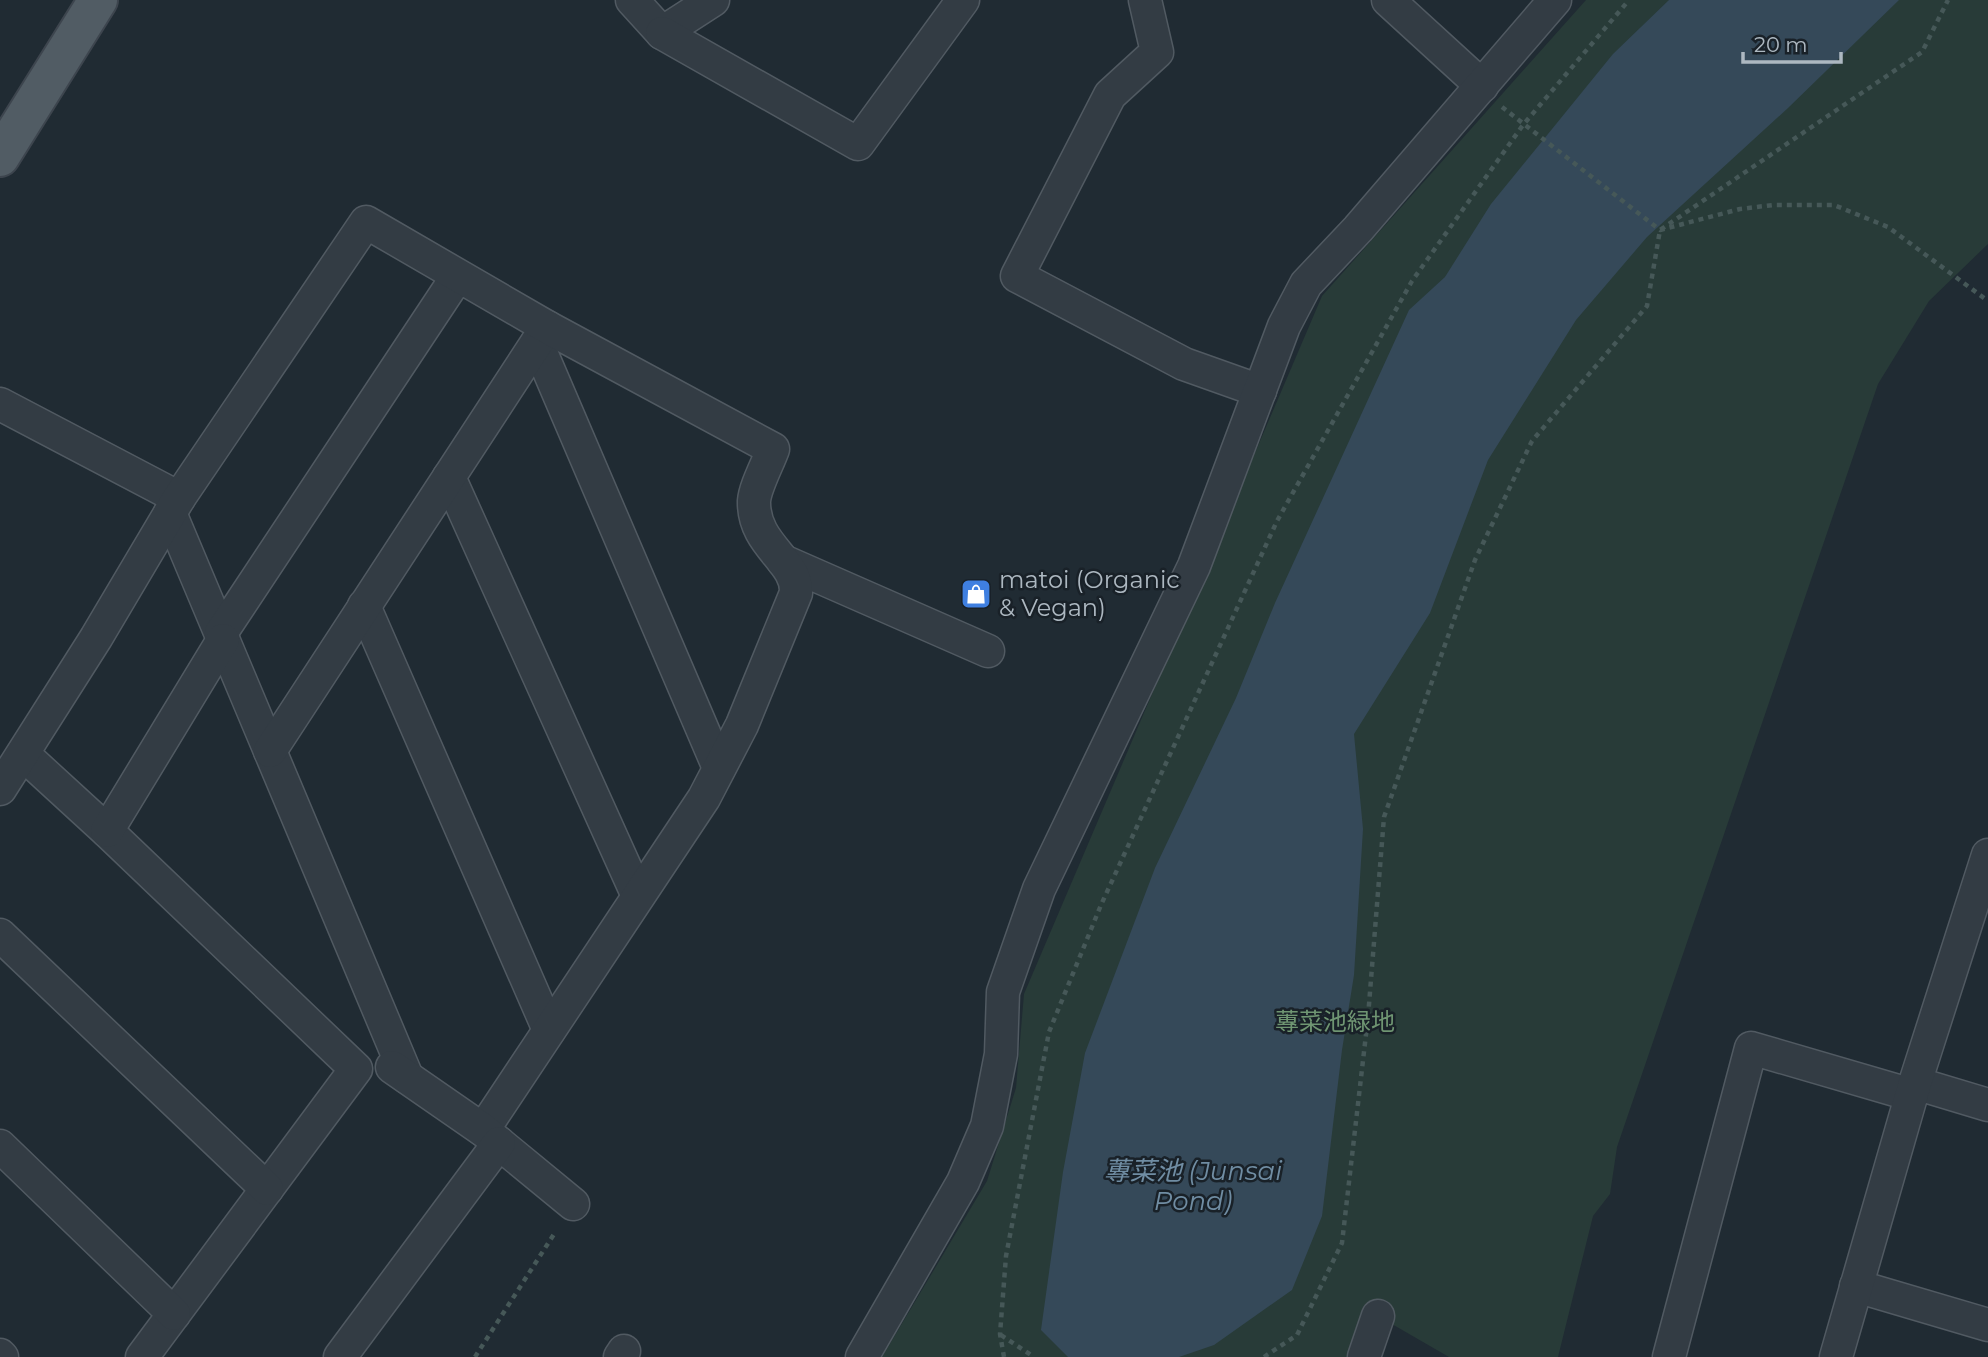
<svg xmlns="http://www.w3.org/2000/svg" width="1988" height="1357" font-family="Montserrat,'Noto Sans JP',sans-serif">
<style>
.green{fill:#283b38}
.water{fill:#354959}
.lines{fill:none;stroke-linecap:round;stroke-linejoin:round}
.minor-casing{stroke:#515a62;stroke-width:35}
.major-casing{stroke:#3d454e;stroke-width:42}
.path{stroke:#465858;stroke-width:4.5;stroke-dasharray:5 5;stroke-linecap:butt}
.minor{stroke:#333c44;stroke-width:32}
.major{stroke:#515c64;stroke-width:38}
.labels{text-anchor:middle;stroke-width:5;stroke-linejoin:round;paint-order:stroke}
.poi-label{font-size:24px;fill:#adb8c1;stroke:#192128;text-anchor:start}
.park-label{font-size:24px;fill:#6f9572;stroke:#192128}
.water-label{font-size:26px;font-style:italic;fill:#708da3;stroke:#192128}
</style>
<rect width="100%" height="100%" fill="#202b33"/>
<polygon class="green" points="1586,0 1988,0 1988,244 1929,301 1878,384 1617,1147 1610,1194 1593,1216 1558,1357 1449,1357 1378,1316 1364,1357 882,1357 987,1181 1016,1088 1024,994 1322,296"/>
<polygon class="water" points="1669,0 1899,0 1788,108 1647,237 1576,320 1488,460 1430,613 1354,734 1363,829 1354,975 1342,1050 1322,1216 1292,1290 1214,1345 1179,1357 1068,1357 1041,1330 1063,1172 1085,1053 1155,868 1236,698 1275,603 1409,310 1445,277 1491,204 1613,54"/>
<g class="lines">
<g class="minor-casing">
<g id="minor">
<polyline points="632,0 662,33 713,0"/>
<polyline points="1145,0 1157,52 1110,95 1017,276 1184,364 1260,391"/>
<polyline points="1388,0 1482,86"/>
<polyline points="662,33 858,144 963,0"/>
<polyline points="537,343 719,768"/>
<polyline points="0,404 179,498"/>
<polyline points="449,477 638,896"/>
<polyline points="170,513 407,1077"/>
<polyline points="783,561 988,651"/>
<polyline points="364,606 549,1030"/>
<polyline points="221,633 457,277"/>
<polyline points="270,751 547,327"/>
<polyline points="23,754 107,831 356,1069 142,1357"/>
<path d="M0,789L96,638L179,498L366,222L547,327L773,449C768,463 755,487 754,501C753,546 798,560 796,593L742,725L704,798L483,1130"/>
<polyline points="107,831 223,640"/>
<polyline points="0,935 267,1189"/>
<polyline points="392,1067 483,1130 573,1204"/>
<polyline points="1915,1083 1988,1105"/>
<polyline points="0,1146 174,1314"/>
<polyline points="1856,1286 1988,1325"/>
<polyline points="0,1355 2,1357"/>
<polyline points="340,1357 499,1143"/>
<polyline points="620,1357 624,1351"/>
<polyline points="862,1357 963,1182 987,1126 1001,1054 1003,992 1039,889 1194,566 1284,326 1306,284 1358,229 1555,0"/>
<polyline points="1364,1357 1378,1316"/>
<polyline points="1669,1357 1751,1048 1912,1095"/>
<polyline points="1836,1357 1915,1083 1988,855"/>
</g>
</g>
<g class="major-casing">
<polyline id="major" points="0,157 98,0"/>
</g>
<g class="path">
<polyline points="1502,107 1660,230 1740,209 1773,205 1834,205 1888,227 1988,301"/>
<polyline points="1001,1335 1034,1357"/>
<polyline points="475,1357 556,1231"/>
<polyline points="1004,1357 1000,1334 1006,1256 1049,1032 1101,905 1277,521 1412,281 1523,125 1629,0"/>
<polyline points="1264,1357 1297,1335 1342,1243 1368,1017 1384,817 1475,560 1532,441 1647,306 1660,230 1922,52 1948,0"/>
</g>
<use href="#minor" class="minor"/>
<use href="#major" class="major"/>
</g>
<defs>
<g id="shop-square" transform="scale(1.575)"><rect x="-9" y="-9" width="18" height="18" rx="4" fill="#3f7fe0" stroke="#192128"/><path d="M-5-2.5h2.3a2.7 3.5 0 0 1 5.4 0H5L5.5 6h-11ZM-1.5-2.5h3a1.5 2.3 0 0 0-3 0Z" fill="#fff"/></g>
</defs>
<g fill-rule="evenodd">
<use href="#shop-square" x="976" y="594"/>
</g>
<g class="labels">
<g class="poi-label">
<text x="999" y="588">matoi (Organic<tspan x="999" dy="28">&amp; Vegan)</tspan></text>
</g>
<g class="park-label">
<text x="1335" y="1030">蓴菜池緑地</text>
</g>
<g class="water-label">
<text x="1193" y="1180">蓴菜池 (Junsai<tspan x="1193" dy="30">Pond)</tspan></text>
</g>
</g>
<path d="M1743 52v10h98v-10" fill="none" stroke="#adb8c1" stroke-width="3.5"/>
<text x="1754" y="52" font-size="21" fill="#adb8c1" stroke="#192128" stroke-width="5" paint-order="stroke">20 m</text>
</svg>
